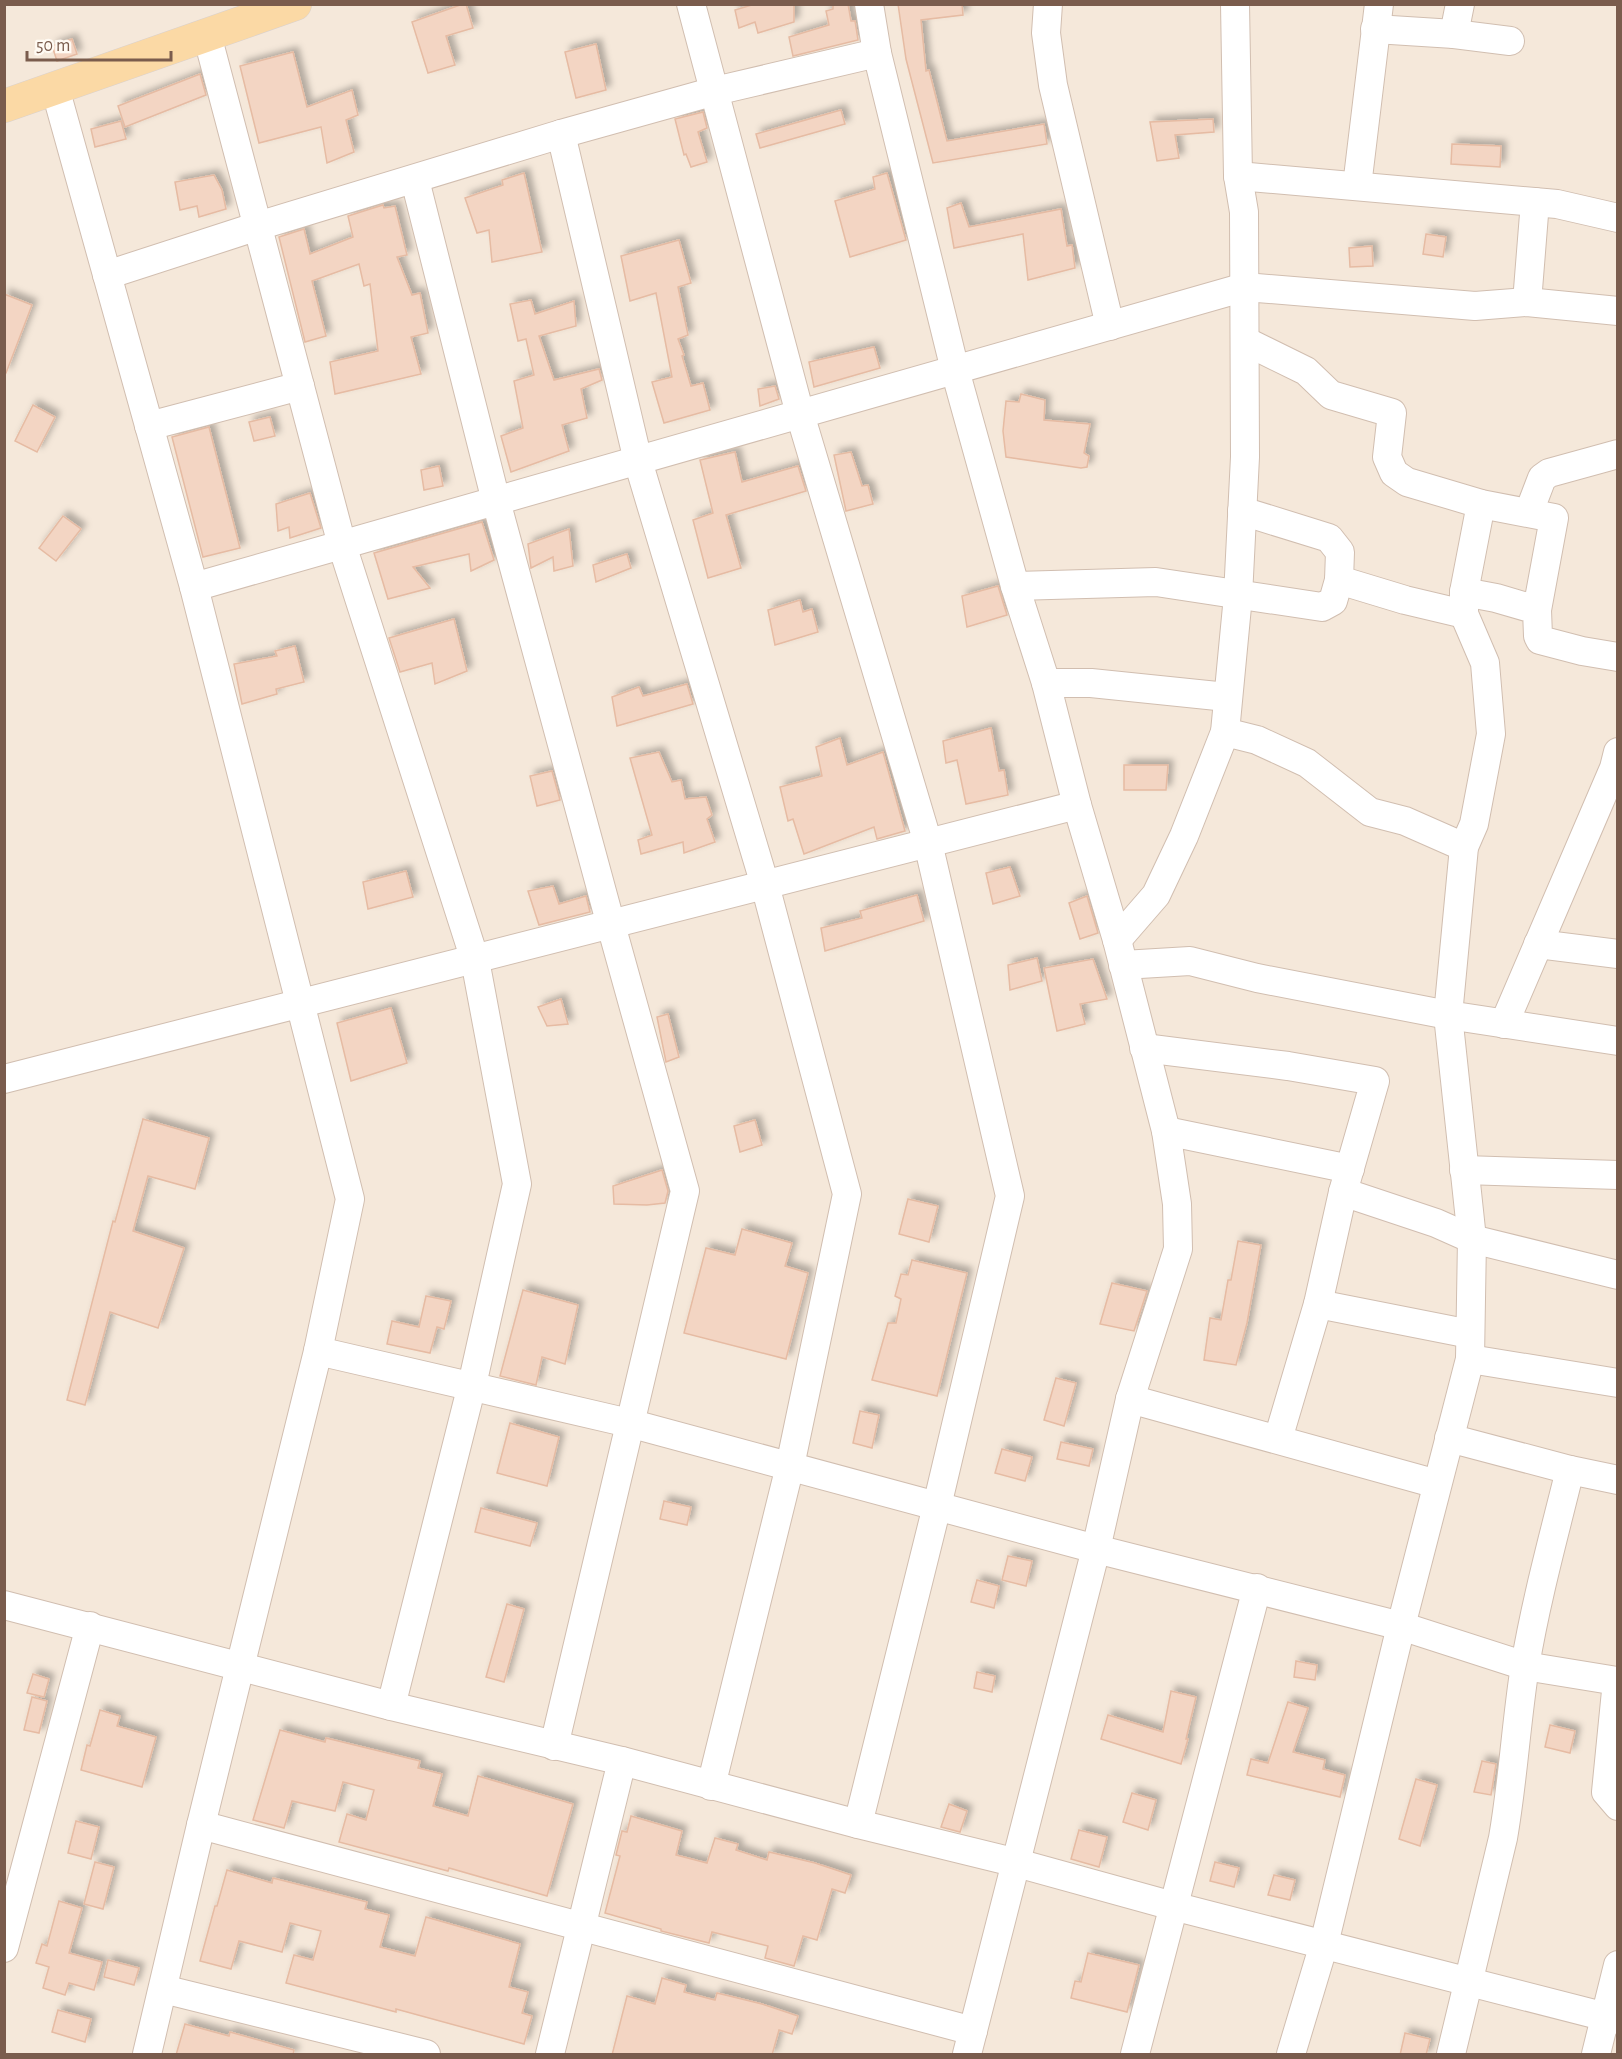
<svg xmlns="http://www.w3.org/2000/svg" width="1622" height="2059" font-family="'Alegreya Sans',sans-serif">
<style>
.residential{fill:#f5e8da}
.building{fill:#f3d5c3;stroke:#e6bba3;stroke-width:1.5;filter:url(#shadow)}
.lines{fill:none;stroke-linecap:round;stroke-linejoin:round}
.minor-casing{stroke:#d1beb0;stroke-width:30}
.major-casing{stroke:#dad1cd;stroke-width:34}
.minor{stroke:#fff;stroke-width:28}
.major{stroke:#fbd9a5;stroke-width:33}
</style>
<defs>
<filter id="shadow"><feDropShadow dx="5" dy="-5" stdDeviation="3" flood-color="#0004"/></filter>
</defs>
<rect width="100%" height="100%" fill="#fdf6ec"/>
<rect class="residential" x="5" y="5" width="1612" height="2049"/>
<g class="building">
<polygon points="463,4 466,4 473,28 446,36 455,65 428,73 412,22"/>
<polygon points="755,4 794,4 794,22 758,33 755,22 739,28 735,10"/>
<polygon points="833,4 848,4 851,21 855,21 858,40 793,56 789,37 829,25 826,11 833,9"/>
<polygon points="898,4 962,4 963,15 921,20 926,71 929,70 947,141 1044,124 1047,144 933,163 906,59"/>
<polygon points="72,39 77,54 57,61 52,46"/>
<polygon points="596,44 606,90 576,98 565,52"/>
<polygon points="293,52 307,107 352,90 358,115 346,120 354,152 327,163 321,127 259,143 240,66"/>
<polygon points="200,74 206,95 125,127 118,106"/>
<polygon points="841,110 845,124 760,148 756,134"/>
<polygon points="703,112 707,128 698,132 707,162 691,167 686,154 684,155 675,119"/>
<polygon points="1213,119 1214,132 1175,135 1179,158 1157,161 1150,122"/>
<polygon points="121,121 126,139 95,147 91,129"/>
<polygon points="1452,144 1501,146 1500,167 1451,164"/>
<polygon points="524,173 542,252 492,262 489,230 477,233 465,198 503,185 502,180"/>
<polygon points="887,173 906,240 850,257 835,201 875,189 873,177"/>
<polygon points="214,175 222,190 226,209 199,217 197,206 180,210 175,182"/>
<polygon points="961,203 969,227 1061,209 1067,246 1072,245 1075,268 1028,280 1023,234 954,248 947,208"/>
<polygon points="383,205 384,208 395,206 407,255 397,257 412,295 420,293 428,333 411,337 421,374 335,394 330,362 378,351 370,284 364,286 359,264 312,281 326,336 305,342 279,237 304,229 310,254 353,237 348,216"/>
<polygon points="1426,234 1446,237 1443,257 1423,254"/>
<polygon points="679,240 691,283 678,287 688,335 678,339 684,355 682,356 691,386 703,383 710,410 664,423 652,382 672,377 656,293 630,301 621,256"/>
<polygon points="1372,246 1373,266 1350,267 1349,248"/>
<polygon points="4,294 32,305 6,373 4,373"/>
<polygon points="531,300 535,314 574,301 576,326 539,336 554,380 599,369 602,380 581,389 587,418 562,425 569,451 511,472 501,436 523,428 514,381 534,375 526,339 518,341 510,304"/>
<polygon points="874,347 880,368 814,387 809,362"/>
<polygon points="775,386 779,399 760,406 758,389"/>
<polygon points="1021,394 1045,400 1044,420 1090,424 1084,453 1089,456 1087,467 1081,468 1006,457 1003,431 1006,401 1019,402"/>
<polygon points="33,405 55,417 37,452 15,441"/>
<polygon points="270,417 275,436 254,441 249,422"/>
<polygon points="209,427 240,548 203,557 172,437"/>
<polygon points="735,452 742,482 798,466 806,491 726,515 741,568 708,578 693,520 713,513 700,460"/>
<polygon points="851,452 862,486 868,485 873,504 846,511 834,455"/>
<polygon points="439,466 443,486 424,490 421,470"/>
<polygon points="310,493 321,528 290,538 289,527 278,531 276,504"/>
<polygon points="63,516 81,529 56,561 39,548"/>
<polygon points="482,522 494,560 471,571 469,554 413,567 430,588 388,599 374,553"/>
<polygon points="569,529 573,566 554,571 553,557 531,568 528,544"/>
<polygon points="627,554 631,568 596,582 593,565"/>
<polygon points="998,586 1007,615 967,627 962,596"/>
<polygon points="800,600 803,612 812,609 818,632 775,645 768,610"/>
<polygon points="454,619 467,671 435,684 432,663 400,672 389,638"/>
<polygon points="295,646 304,682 276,689 277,694 242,704 234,664 277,656 275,651"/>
<polygon points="687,684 693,704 617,726 612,697 639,687 643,696"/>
<polygon points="991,728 999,771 1004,770 1008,795 966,804 957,760 946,763 943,741"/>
<polygon points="840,738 847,765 883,752 905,831 877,839 874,827 804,854 793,819 788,821 780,787 822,776 816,747"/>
<polygon points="659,752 672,782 681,780 685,799 706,797 712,815 707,819 715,842 684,853 683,842 641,854 638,840 652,835 630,758"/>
<polygon points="1124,765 1168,765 1166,790 1124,790"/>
<polygon points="552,771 560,800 537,806 530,776"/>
<polygon points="1010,867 1020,896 993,904 986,873"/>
<polygon points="406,871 413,897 368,909 363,882"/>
<polygon points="553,886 559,904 586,896 590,912 539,925 528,891"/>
<polygon points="917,895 924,921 825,951 821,928 862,918 860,911"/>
<polygon points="1087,896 1098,933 1080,939 1069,903"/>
<polygon points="1037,958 1042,981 1010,990 1008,965"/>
<polygon points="1093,959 1107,999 1080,1004 1085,1024 1057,1031 1044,968"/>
<polygon points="561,999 568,1024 547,1026 538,1007"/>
<polygon points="391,1008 407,1063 351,1081 337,1023"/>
<polygon points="668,1014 679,1057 666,1062 657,1017"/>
<polygon points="143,1119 209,1138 195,1189 148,1176 133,1231 184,1248 158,1328 110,1312 85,1405 67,1400 113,1221 115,1222"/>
<polygon points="755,1120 762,1145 740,1152 734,1126"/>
<polygon points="662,1170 668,1191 665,1203 647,1205 614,1204 613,1186"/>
<polygon points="908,1199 938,1206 929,1242 899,1234"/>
<polygon points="742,1229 792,1243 785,1266 808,1273 786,1359 684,1333 706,1248 735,1255"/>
<polygon points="1238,1241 1261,1245 1247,1323 1236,1365 1204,1360 1210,1318 1221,1320 1228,1280 1231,1280"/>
<polygon points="912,1260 967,1273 937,1396 872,1380 888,1323 896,1323 901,1299 895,1296 901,1274 908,1275"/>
<polygon points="1112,1283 1147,1291 1134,1331 1100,1324"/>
<polygon points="523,1290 578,1305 565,1364 542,1357 536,1385 500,1376"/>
<polygon points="426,1296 451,1301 444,1329 437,1327 430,1353 387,1344 392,1321 419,1327"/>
<polygon points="1056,1378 1076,1383 1064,1426 1044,1420"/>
<polygon points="860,1411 879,1415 872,1448 853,1443"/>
<polygon points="510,1423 559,1437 547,1486 497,1473"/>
<polygon points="1061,1442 1093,1449 1089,1466 1057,1459"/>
<polygon points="1002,1449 1032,1457 1025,1481 995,1473"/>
<polygon points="664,1501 691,1507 687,1525 660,1519"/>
<polygon points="481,1508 537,1523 530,1546 475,1532"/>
<polygon points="1008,1556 1032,1561 1026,1586 1002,1580"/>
<polygon points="977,1580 999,1586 994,1608 971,1602"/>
<polygon points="507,1604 524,1609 504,1682 486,1677"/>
<polygon points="1296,1661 1317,1665 1315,1680 1294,1677"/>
<polygon points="977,1672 995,1676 992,1692 974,1688"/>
<polygon points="33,1674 49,1679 44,1697 27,1693"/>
<polygon points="1171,1691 1196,1697 1186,1739 1188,1739 1181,1764 1101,1739 1108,1715 1163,1732"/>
<polygon points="32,1697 47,1701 39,1733 24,1730"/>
<polygon points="1288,1702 1308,1708 1293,1752 1325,1760 1323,1769 1345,1775 1340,1797 1247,1775 1251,1759 1268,1763"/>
<polygon points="100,1710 120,1716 117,1726 156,1737 142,1787 81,1770 87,1745 90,1746"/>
<polygon points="1550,1725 1575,1731 1570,1753 1545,1747"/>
<polygon points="280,1730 325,1742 326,1738 420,1761 418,1768 442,1774 433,1806 468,1816 478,1776 573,1804 547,1896 449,1868 448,1871 339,1842 347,1814 366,1820 374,1790 343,1782 335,1811 292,1801 284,1828 253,1820"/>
<polygon points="1482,1761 1496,1764 1491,1795 1474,1792"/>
<polygon points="1416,1779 1437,1785 1420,1846 1399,1839"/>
<polygon points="1132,1793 1156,1800 1148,1830 1123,1822"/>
<polygon points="949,1804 967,1811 960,1832 941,1827"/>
<polygon points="631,1816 682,1831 676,1855 707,1863 715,1838 738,1844 736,1850 767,1860 769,1852 815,1863 851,1875 845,1893 832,1889 817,1940 803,1936 794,1966 765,1958 768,1946 712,1932 709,1943 661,1931 661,1929 605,1913 620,1856 616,1855 622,1831 627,1832"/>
<polygon points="76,1821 99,1827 91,1859 68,1853"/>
<polygon points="1079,1830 1107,1837 1099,1867 1071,1859"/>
<polygon points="95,1862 114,1867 103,1909 84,1904"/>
<polygon points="1215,1862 1239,1868 1234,1887 1210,1881"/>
<polygon points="227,1870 272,1883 273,1878 367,1902 365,1909 389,1915 380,1947 415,1956 426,1917 520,1944 509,1987 528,1992 522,2013 532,2016 524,2044 396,2009 396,2012 286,1983 294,1955 313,1960 321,1931 290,1923 282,1952 239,1941 231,1969 200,1961 215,1906 217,1906"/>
<polygon points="1274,1875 1295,1880 1290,1900 1268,1895"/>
<polygon points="59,1901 82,1908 69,1953 102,1962 94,1990 69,1983 65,1995 43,1988 49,1967 36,1963 42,1944 47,1946"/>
<polygon points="1088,1953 1139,1965 1127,2012 1071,1998 1075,1981 1081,1982"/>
<polygon points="108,1960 139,1968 134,1985 104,1977"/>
<polygon points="662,1978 686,1985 684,1992 715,2000 717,1993 762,2004 798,2016 792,2034 779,2030 772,2055 612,2055 627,1996 655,2004"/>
<polygon points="58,2010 91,2019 85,2042 52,2032"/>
<polygon points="185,2024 229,2036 230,2032 294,2050 293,2055 176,2055"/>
<polygon points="1405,2033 1430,2039 1426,2055 1400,2055"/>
</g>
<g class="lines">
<g class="minor-casing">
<g id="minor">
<polyline points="691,4 800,414 928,843 1010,1196 937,1506 858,1824"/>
<polyline points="869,4 877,53 955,370 1015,586 1046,683 1077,805 1117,940 1166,1131 1177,1204 1178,1249 1130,1399 1096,1549 967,2054"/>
<polyline points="1048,4 1046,33 1053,85 1110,326"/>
<polyline points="1375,29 1454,34 1460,4"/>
<polyline points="1454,34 1510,41"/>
<polyline points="207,35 342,545 475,960 517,1184 472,1385 391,1706"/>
<polyline points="55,88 194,587 350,1199 318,1351 201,1825 147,2054"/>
<polyline points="561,134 638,461 765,885 847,1194 790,1466 711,1786"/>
<polyline points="1238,176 1557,204 1618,218"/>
<polyline points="415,180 496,501 611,925 685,1191 554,1746"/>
<polyline points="1357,186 1379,4"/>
<polyline points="107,275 258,226 561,134 715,91 877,53"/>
<polyline points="1527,302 1535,202"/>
<polyline points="1245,341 1306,371 1331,395 1392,413 1387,457 1394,473 1407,482 1481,504 1554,518 1537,610"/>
<polyline points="149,426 300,386"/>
<polyline points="1242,511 1329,538 1340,552 1339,580 1405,600 1464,614"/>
<polyline points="1529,512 1542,478 1549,473 1618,454"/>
<polyline points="1015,586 1156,582 1322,607 1333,601 1339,580"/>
<polyline points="194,587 1245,287 1475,306 1527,302 1618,311"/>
<polyline points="1464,592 1496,598 1537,610 1538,636 1540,640 1582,651 1618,657"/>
<polyline points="1046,683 1091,683 1227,697"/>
<polyline points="1225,732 1257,740 1307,763 1370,812 1405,821 1464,847"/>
<polyline points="1117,940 1156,895 1184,836 1225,732 1238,596 1245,457 1244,212 1238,176 1235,4"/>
<polyline points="1538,944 1618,954"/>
<polyline points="1123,965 1190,961 1257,978 1448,1015 1618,1041"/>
<polyline points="1504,1024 1614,768 1618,752"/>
<polyline points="1144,1048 1288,1066 1375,1081 1343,1192 1318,1304 1278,1439"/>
<polyline points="4,1079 1077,805"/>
<polyline points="1166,1131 1350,1169"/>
<polyline points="1464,1170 1618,1175"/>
<polyline points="1343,1192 1436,1223 1472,1239 1618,1275"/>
<polyline points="1318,1304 1470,1334"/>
<polyline points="318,1351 629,1423 1096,1549 1401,1626 1525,1666 1617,1681 1606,1792 1618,1806"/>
<polyline points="1470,1359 1618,1383"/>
<polyline points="1130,1399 1437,1484"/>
<polyline points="1449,1438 1570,1470"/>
<polyline points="4,1605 391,1706 622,1761 858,1824 1017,1863 1173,1906 1618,2020"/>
<polyline points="201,1825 973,2031"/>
<polyline points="4,1948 90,1626"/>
<polyline points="163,1989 426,2054"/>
<polyline points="550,2054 622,1761"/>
<polyline points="1135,2054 1257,1588"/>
<polyline points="1291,2054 1324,1944 1401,1626 1470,1359 1472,1239 1448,1015 1464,847 1474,824 1491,734 1485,663 1464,614 1464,592 1481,504"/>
<path d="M1451,2054L1503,1838C1513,1781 1516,1723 1525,1666C1536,1600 1554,1535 1570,1470L1618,1480"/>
<polyline points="1596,2054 1618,1965"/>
</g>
</g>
<g class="major-casing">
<polyline id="major" points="4,106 295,4"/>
</g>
<use href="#minor" class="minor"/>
<use href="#major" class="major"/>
</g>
<rect width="1622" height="2059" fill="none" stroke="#7a5c4d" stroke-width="12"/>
<path d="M27 51v9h144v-9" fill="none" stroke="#7a5c4d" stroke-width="3"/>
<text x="36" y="51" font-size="18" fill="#7a5c4d" stroke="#fffaf3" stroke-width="4.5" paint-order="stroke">50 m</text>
</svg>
